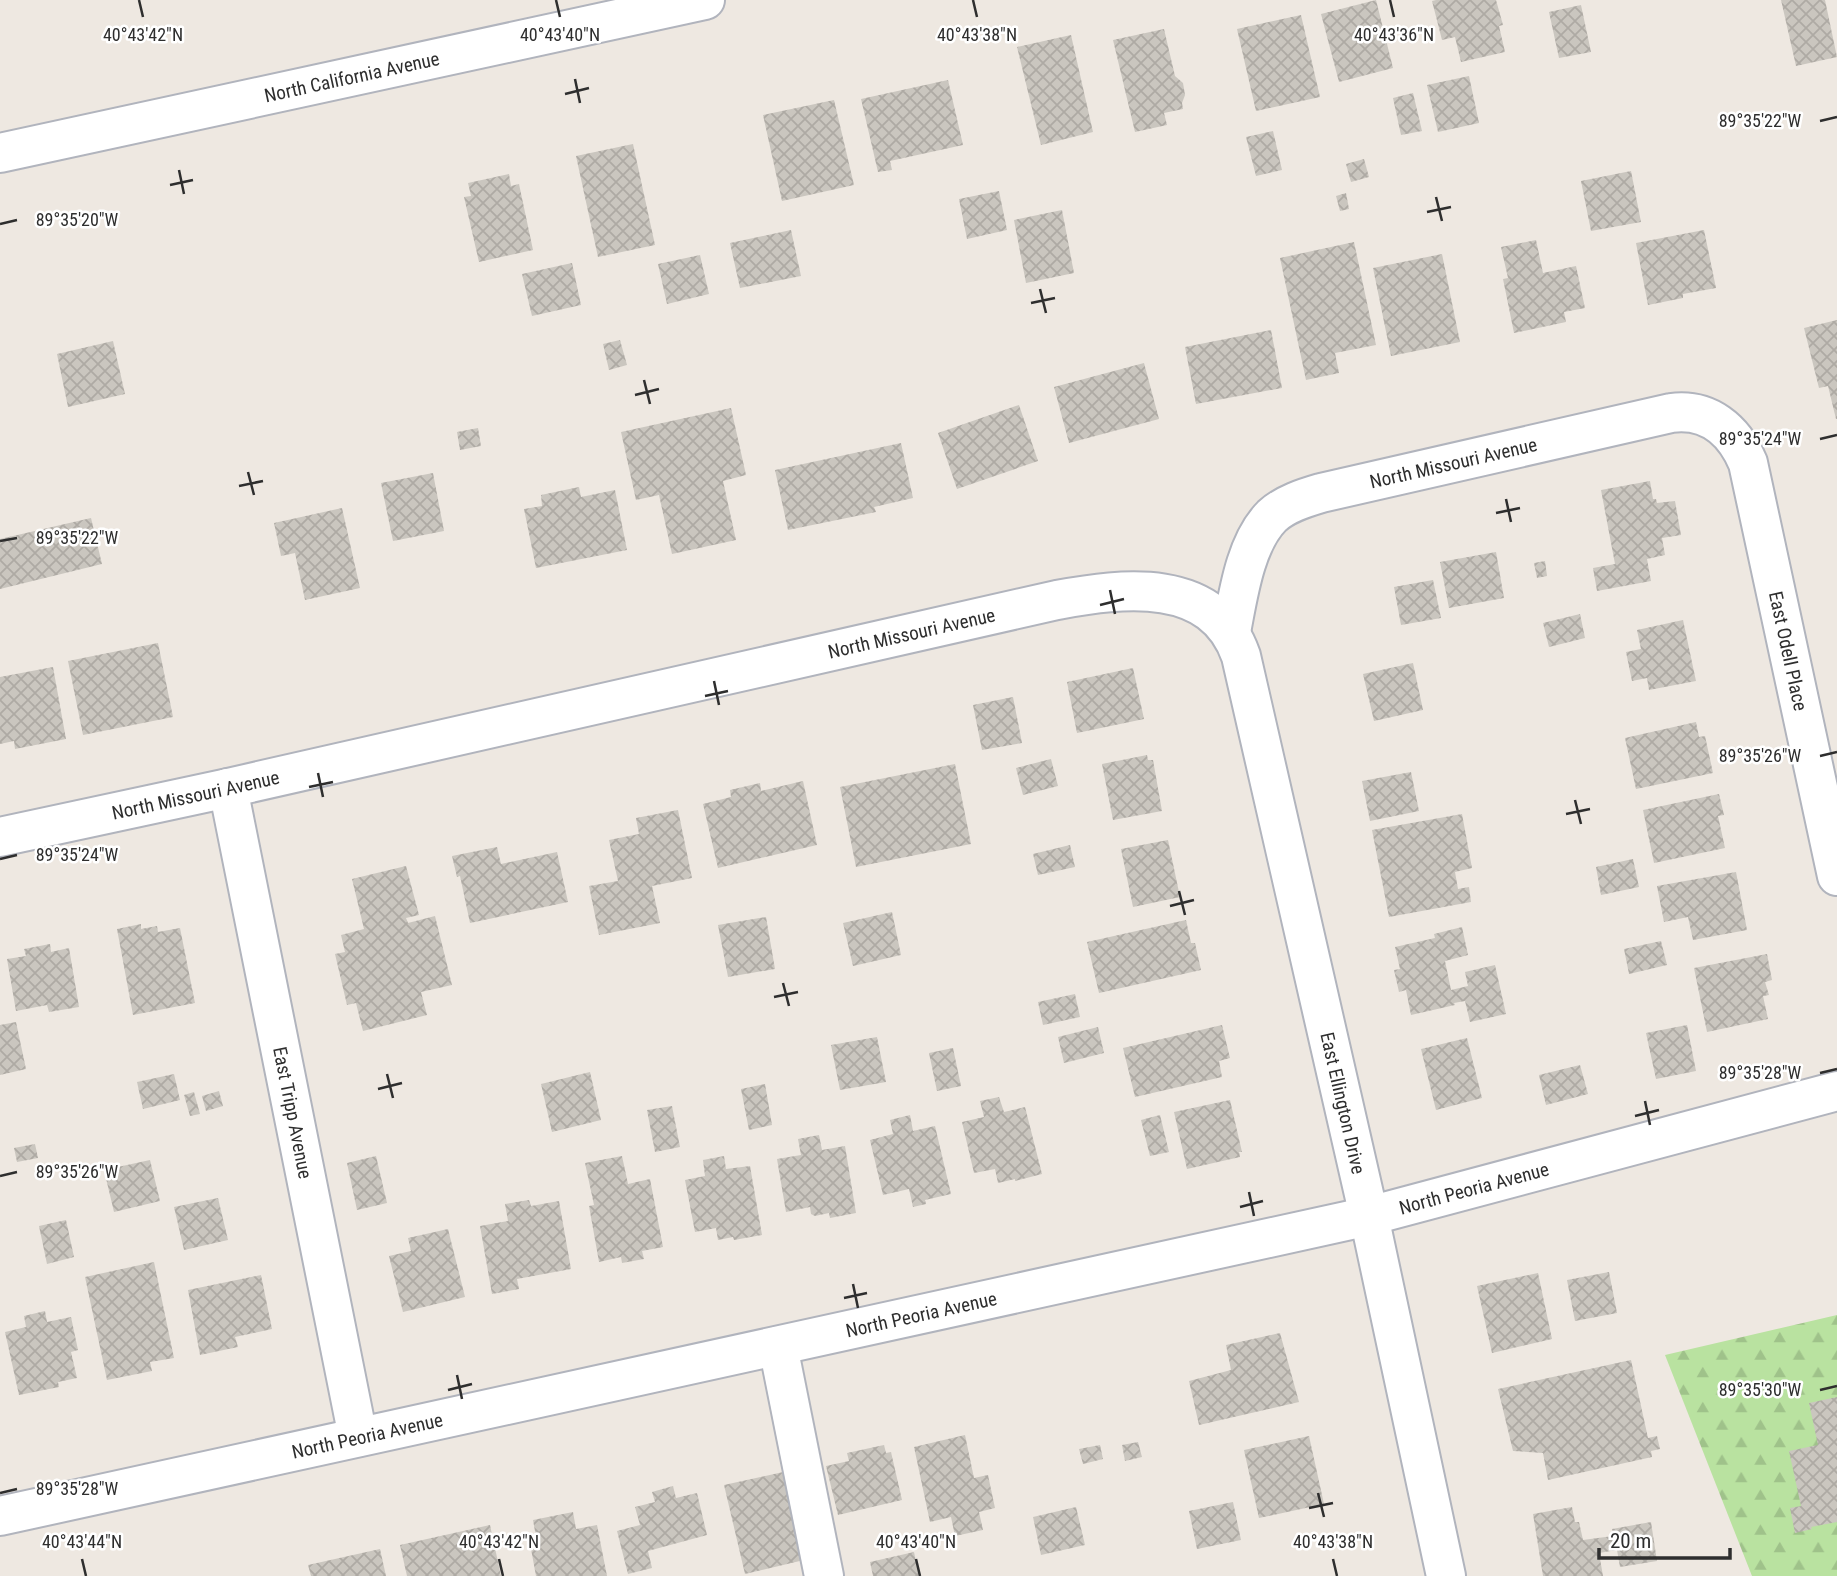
<svg xmlns="http://www.w3.org/2000/svg" width="1837" height="1576" font-family="'Roboto Condensed',sans-serif">
<style>
.forest{fill:url(#forest-firs)}
.building{fill:url(#building-cross-hatch)}
.lines{fill:none;stroke-linecap:round;stroke-linejoin:round}
.minor-casing{stroke:#b1b4bd;stroke-width:42}
.minor{stroke:#fff;stroke-width:38}
.ticks{fill:none;stroke:#2e2e2e;stroke-width:2.5}
.labels{text-anchor:middle;stroke-width:5;stroke-linejoin:round;paint-order:stroke}
.street-label{font-size:19px;fill:#2e2e2e;stroke:#fff}
.ticks-label{font-size:18px;text-anchor:middle;fill:#2e2e2e;stroke:#fff;stroke-width:5;stroke-linejoin:round;paint-order:stroke}
</style>
<defs>
<pattern id="forest-firs" width="22" height="20" patternUnits="userSpaceOnUse" patternTransform="scale(1.75)"><rect width="22" height="20" fill="#b9e2a0"/><path d="M5 1l3.5 6h-7zM16 11l3.5 6h-7z" fill="#9fc28a"/></pattern>
<pattern id="building-cross-hatch" width="8" height="8" patternUnits="userSpaceOnUse" patternTransform="scale(1.75)"><rect width="8" height="8" fill="#cac6bf"/><path d="M0 0l8 8M0 8l8-8" fill="none" stroke="#aeaaa4"/></pattern>
</defs>
<rect width="100%" height="100%" fill="#eee8e1"/>
<polygon class="forest" points="1837,1315 1837,1576 1752,1576 1665,1355"/>
<g class="building">
<polygon points="1376,0 1393,68 1339,82 1321,14"/>
<polygon points="1436,0 1496,0 1503,25 1499,26 1505,52 1461,62 1455,37 1442,40 1432,1"/>
<polygon points="1781,0 1825,0 1837,57 1796,66"/>
<polygon points="1581,5 1591,52 1559,58 1549,12"/>
<polygon points="1301,15 1320,97 1256,111 1237,29"/>
<polygon points="1164,29 1175,76 1183,83 1185,95 1182,103 1183,109 1164,113 1167,125 1135,132 1113,40"/>
<polygon points="1071,35 1093,132 1041,145 1017,47"/>
<polygon points="1469,76 1479,123 1438,132 1427,85"/>
<polygon points="948,80 963,145 890,161 892,170 878,172 861,99"/>
<polygon points="1413,93 1422,131 1401,135 1393,98"/>
<polygon points="834,100 854,185 782,201 763,115"/>
<polygon points="1273,131 1282,170 1256,176 1246,137"/>
<polygon points="633,144 655,245 598,257 576,156"/>
<polygon points="1364,159 1369,177 1351,182 1346,164"/>
<polygon points="1631,171 1641,222 1591,231 1581,181"/>
<polygon points="509,174 511,186 519,184 533,250 479,262 464,197 471,196 468,183"/>
<polygon points="999,191 1007,230 967,239 959,199"/>
<polygon points="1346,193 1349,209 1340,211 1336,196"/>
<polygon points="1062,210 1074,273 1026,283 1014,220"/>
<polygon points="791,230 801,276 740,288 730,243"/>
<polygon points="1704,230 1716,288 1683,294 1683,298 1648,305 1636,243"/>
<polygon points="1536,240 1543,273 1576,266 1585,308 1564,312 1566,322 1514,333 1503,279 1508,278 1501,247"/>
<polygon points="1354,242 1376,345 1335,353 1339,373 1306,380 1280,258"/>
<polygon points="1442,254 1460,342 1391,356 1373,268"/>
<polygon points="700,255 709,294 667,304 658,264"/>
<polygon points="572,263 581,305 532,316 522,274"/>
<polygon points="1837,320 1837,419 1836,419 1828,386 1819,388 1804,328"/>
<polygon points="1271,330 1282,388 1196,404 1185,347"/>
<polygon points="620,340 627,365 609,370 603,344"/>
<polygon points="113,341 125,394 68,407 57,354"/>
<polygon points="1144,363 1159,419 1069,443 1054,387"/>
<polygon points="1019,405 1038,461 957,489 938,433"/>
<polygon points="731,408 746,475 723,481 736,540 672,554 659,495 636,500 621,432"/>
<polygon points="478,428 481,446 460,450 457,432"/>
<polygon points="901,443 913,498 874,507 876,512 788,530 775,470"/>
<polygon points="433,473 444,531 393,541 381,483"/>
<polygon points="1650,481 1653,499 1656,499 1657,503 1675,501 1681,535 1662,538 1665,555 1647,559 1651,581 1597,591 1593,568 1615,564 1601,490"/>
<polygon points="579,487 581,497 615,490 627,550 536,568 524,509 542,506 541,495"/>
<polygon points="342,508 360,588 305,600 295,553 281,556 274,523"/>
<polygon points="91,518 102,564 0,589 0,539"/>
<polygon points="1496,552 1504,598 1449,608 1440,562"/>
<polygon points="1545,561 1547,576 1537,578 1534,563"/>
<polygon points="1433,580 1441,618 1401,625 1394,587"/>
<polygon points="1580,614 1585,638 1549,647 1543,623"/>
<polygon points="1683,620 1696,681 1649,690 1647,678 1632,681 1626,652 1641,649 1637,630"/>
<polygon points="158,643 173,717 83,735 68,661"/>
<polygon points="1413,663 1423,710 1374,721 1363,674"/>
<polygon points="53,667 66,739 15,749 14,741 0,744 0,677"/>
<polygon points="1133,668 1144,719 1077,733 1067,682"/>
<polygon points="1013,697 1022,743 982,750 973,705"/>
<polygon points="1696,722 1699,737 1705,736 1713,773 1636,789 1625,738"/>
<polygon points="1147,755 1148,760 1153,760 1162,811 1113,820 1102,764"/>
<polygon points="1051,759 1058,786 1023,795 1016,768"/>
<polygon points="955,764 971,844 856,867 840,787"/>
<polygon points="1411,772 1419,811 1370,821 1362,781"/>
<polygon points="803,781 817,845 718,868 703,804 731,797 730,790 760,783 761,791"/>
<polygon points="1719,794 1724,815 1718,816 1725,848 1654,863 1643,810"/>
<polygon points="678,810 692,878 652,886 660,923 599,935 589,886 618,881 609,840 639,834 636,818"/>
<polygon points="1462,814 1472,868 1455,872 1458,889 1469,887 1471,902 1389,917 1372,830"/>
<polygon points="1168,840 1180,897 1133,907 1121,849"/>
<polygon points="1070,845 1075,867 1038,875 1033,854"/>
<polygon points="497,847 501,864 557,852 568,902 470,923 460,876 457,877 452,856"/>
<polygon points="1633,859 1639,887 1601,895 1596,867"/>
<polygon points="406,866 419,915 406,918 408,923 435,916 452,985 421,992 427,1015 363,1031 356,1003 347,1005 335,954 345,952 341,935 364,929 352,879"/>
<polygon points="1736,872 1747,930 1693,940 1688,917 1664,922 1657,886"/>
<polygon points="892,912 901,955 853,966 843,923"/>
<polygon points="766,917 775,969 728,977 718,925"/>
<polygon points="1186,920 1191,943 1195,943 1201,970 1099,993 1087,942"/>
<polygon points="141,924 141,929 157,926 158,932 180,928 195,1003 133,1015 117,929"/>
<polygon points="1462,927 1468,955 1445,961 1451,990 1468,986 1465,972 1495,965 1506,1014 1470,1022 1465,1001 1454,1003 1455,1005 1411,1015 1406,990 1399,992 1394,970 1400,969 1395,947 1435,938 1434,934"/>
<polygon points="1661,941 1667,965 1629,974 1624,949"/>
<polygon points="50,944 51,952 69,948 79,1007 49,1012 47,1005 16,1011 7,959 26,956 24,949"/>
<polygon points="1767,954 1772,980 1765,982 1769,995 1763,996 1768,1019 1707,1032 1694,968"/>
<polygon points="1075,994 1080,1017 1043,1025 1038,1002"/>
<polygon points="16,1022 26,1069 0,1075 0,1025"/>
<polygon points="1222,1025 1230,1058 1219,1061 1222,1077 1135,1097 1123,1048"/>
<polygon points="1687,1025 1696,1071 1656,1079 1646,1033"/>
<polygon points="1098,1027 1104,1053 1064,1063 1058,1037"/>
<polygon points="877,1037 886,1082 840,1090 831,1045"/>
<polygon points="1467,1038 1482,1098 1436,1110 1421,1049"/>
<polygon points="953,1048 961,1086 937,1091 929,1053"/>
<polygon points="1580,1065 1588,1094 1546,1105 1539,1075"/>
<polygon points="590,1072 601,1120 552,1132 541,1084"/>
<polygon points="174,1074 180,1100 143,1109 137,1082"/>
<polygon points="765,1084 772,1125 749,1130 741,1089"/>
<polygon points="219,1091 223,1106 206,1111 202,1096"/>
<polygon points="194,1092 200,1114 190,1116 184,1095"/>
<polygon points="999,1097 1004,1112 1025,1107 1042,1174 1015,1181 1015,1179 998,1183 995,1169 974,1173 962,1122 984,1117 980,1101"/>
<polygon points="1230,1100 1242,1152 1239,1152 1240,1157 1187,1169 1174,1112"/>
<polygon points="672,1106 680,1147 655,1152 647,1110"/>
<polygon points="910,1115 913,1131 935,1126 951,1194 925,1200 926,1204 913,1207 909,1189 883,1195 870,1140 893,1134 890,1120"/>
<polygon points="1160,1115 1169,1152 1150,1156 1141,1120"/>
<polygon points="819,1135 822,1150 845,1146 856,1213 830,1218 829,1213 815,1216 811,1214 810,1207 786,1212 777,1159 801,1155 798,1139"/>
<polygon points="35,1144 38,1158 17,1162 14,1148"/>
<polygon points="376,1156 387,1203 357,1210 347,1163"/>
<polygon points="622,1156 628,1184 650,1179 663,1247 642,1251 644,1259 622,1263 621,1257 599,1262 589,1206 594,1205 585,1163"/>
<polygon points="724,1156 726,1169 750,1166 762,1235 734,1240 733,1237 718,1240 716,1228 695,1232 685,1180 705,1176 703,1160"/>
<polygon points="150,1160 160,1201 114,1212 104,1170"/>
<polygon points="218,1198 228,1240 184,1250 174,1207"/>
<polygon points="529,1200 531,1206 559,1201 571,1269 517,1279 519,1289 492,1294 480,1226 508,1221 505,1204"/>
<polygon points="66,1220 74,1257 47,1264 39,1226"/>
<polygon points="448,1229 465,1297 403,1312 389,1256 411,1251 408,1238"/>
<polygon points="154,1262 174,1358 150,1362 152,1371 107,1380 85,1277"/>
<polygon points="1609,1272 1617,1313 1575,1321 1567,1280"/>
<polygon points="1538,1273 1552,1339 1492,1353 1477,1286"/>
<polygon points="261,1275 272,1329 235,1337 238,1347 200,1355 188,1290"/>
<polygon points="45,1311 47,1322 71,1317 78,1350 71,1352 77,1378 58,1382 59,1387 19,1395 5,1332 26,1327 24,1316"/>
<polygon points="1280,1333 1299,1402 1199,1425 1189,1381 1231,1370 1226,1345"/>
<polygon points="1631,1360 1648,1438 1657,1436 1660,1449 1651,1451 1652,1457 1548,1480 1543,1453 1513,1451 1498,1389"/>
<polygon points="1837,1397 1837,1522 1811,1527 1812,1529 1795,1533 1790,1508 1801,1506 1789,1451 1818,1445 1809,1403"/>
<polygon points="965,1435 974,1478 988,1475 995,1508 979,1512 983,1530 955,1536 951,1517 930,1522 914,1447"/>
<polygon points="1309,1436 1324,1504 1259,1518 1244,1450"/>
<polygon points="1138,1442 1142,1457 1125,1461 1122,1445"/>
<polygon points="884,1445 886,1453 891,1452 902,1500 838,1515 826,1466 849,1461 847,1453"/>
<polygon points="1100,1445 1103,1459 1083,1464 1079,1449"/>
<polygon points="783,1472 804,1560 745,1574 724,1485"/>
<polygon points="673,1486 676,1498 697,1493 707,1535 648,1551 652,1568 628,1574 617,1531 640,1525 635,1507 655,1502 652,1492"/>
<polygon points="1233,1502 1241,1540 1197,1549 1189,1511"/>
<polygon points="1076,1507 1085,1545 1041,1555 1033,1517"/>
<polygon points="1572,1507 1575,1522 1579,1522 1583,1540 1613,1536 1612,1529 1651,1522 1657,1561 1620,1567 1617,1550 1599,1553 1603,1576 1543,1576 1533,1514"/>
<polygon points="573,1512 576,1529 597,1525 607,1576 536,1576 529,1538 536,1537 533,1520"/>
<polygon points="490,1525 501,1576 407,1576 400,1545"/>
<polygon points="380,1549 386,1576 311,1576 308,1565"/>
<polygon points="914,1552 919,1576 873,1576 870,1562"/>
</g>
<g class="lines">
<g class="minor-casing">
<g id="minor">
<path id="s1" d="M0,153L705,0"/>
<path id="s2" d="M1231,632C1238,596 1245,543 1272,516C1285,504 1304,498 1321,493L1671,413C1708,408 1734,430 1748,463L1837,876"/>
<path id="s3" d="M228,788L358,1437"/>
<path id="s4" d="M0,837L228,788L1057,600C1123,588 1213,576 1241,656L1369,1216L1446,1576"/>
<polyline points="778,1346 824,1576"/>
<path id="s5" d="M0,1516L1369,1216L1837,1091"/>
</g>
</g>
<use href="#minor" class="minor"/>
</g>
<path class="ticks" d="M139,0L143,17M556,0L560,17M973,0L977,17M1390,0L1394,17M575,79L580,103M565,94L589,88M1820,121L1837,117M179,170L184,194M170,185L193,180M1436,197L1442,221M1427,212L1451,207M0,224L17,220M1040,289L1046,313M1031,303L1055,298M644,380L650,404M635,395L659,389M1820,439L1837,435M248,472L254,495M239,486L263,481M1506,499L1511,522M1496,513L1520,508M0,541L17,538M1110,590L1115,614M1100,605L1124,599M714,681L719,705M705,696L728,691M1820,756L1837,752M318,773L323,797M309,787L333,782M1575,800L1581,824M1566,814L1590,809M0,859L17,855M1179,891L1185,915M1170,906L1194,900M783,983L789,1006M774,997L798,992M1820,1073L1837,1069M387,1074L393,1098M378,1089L402,1083M1645,1101L1650,1125M1635,1116L1659,1110M0,1176L17,1172M1249,1192L1254,1216M1240,1207L1263,1201M853,1284L858,1308M844,1298L867,1293M457,1375L462,1399M448,1390L472,1384M1820,1390L1837,1386M0,1493L17,1489M1318,1493L1324,1517M1309,1508L1333,1503M82,1559L86,1576M499,1559L503,1576M916,1559L920,1576M1333,1559L1337,1576"/>
<g class="labels">
<g class="street-label">
<text dy="7" stroke="none"><textPath href="#s1" startOffset="360">North California Avenue</textPath></text>
<text dy="7" stroke="none"><textPath href="#s2" startOffset="315">North Missouri Avenue</textPath></text>
<text dy="7" stroke="none"><textPath href="#s4" startOffset="934">North Missouri Avenue</textPath></text>
<text dy="7" stroke="none"><textPath href="#s2" startOffset="830">East Odell Place</textPath></text>
<text dy="7" stroke="none"><textPath href="#s4" startOffset="200">North Missouri Avenue</textPath></text>
<text dy="7" stroke="none"><textPath href="#s4" startOffset="1754">East Ellington Drive</textPath></text>
<text dy="7" stroke="none"><textPath href="#s3" startOffset="331">East Tripp Avenue</textPath></text>
<text dy="7" stroke="none"><textPath href="#s5" startOffset="1510">North Peoria Avenue</textPath></text>
<text dy="7" stroke="none"><textPath href="#s5" startOffset="943">North Peoria Avenue</textPath></text>
<text dy="7" stroke="none"><textPath href="#s5" startOffset="376">North Peoria Avenue</textPath></text>
</g>
</g>
<g class="ticks-label">
<text x="143" y="41">40°43'42"N</text>
<text x="560" y="41">40°43'40"N</text>
<text x="977" y="41">40°43'38"N</text>
<text x="1394" y="41">40°43'36"N</text>
<text x="1760" y="127">89°35'22"W</text>
<text x="77" y="226">89°35'20"W</text>
<text x="1760" y="445">89°35'24"W</text>
<text x="77" y="544">89°35'22"W</text>
<text x="1760" y="762">89°35'26"W</text>
<text x="77" y="861">89°35'24"W</text>
<text x="1760" y="1079">89°35'28"W</text>
<text x="77" y="1178">89°35'26"W</text>
<text x="1760" y="1396">89°35'30"W</text>
<text x="77" y="1495">89°35'28"W</text>
<text x="82" y="1548">40°43'44"N</text>
<text x="499" y="1548">40°43'42"N</text>
<text x="916" y="1548">40°43'40"N</text>
<text x="1333" y="1548">40°43'38"N</text>
</g>
<path d="M1599 1548v10h131v-10" fill="none" stroke="#2e2e2e" stroke-width="3.5"/>
<text x="1610" y="1548" font-size="21" fill="#2e2e2e" stroke="#ffffff" stroke-width="5" paint-order="stroke">20 m</text>
</svg>
